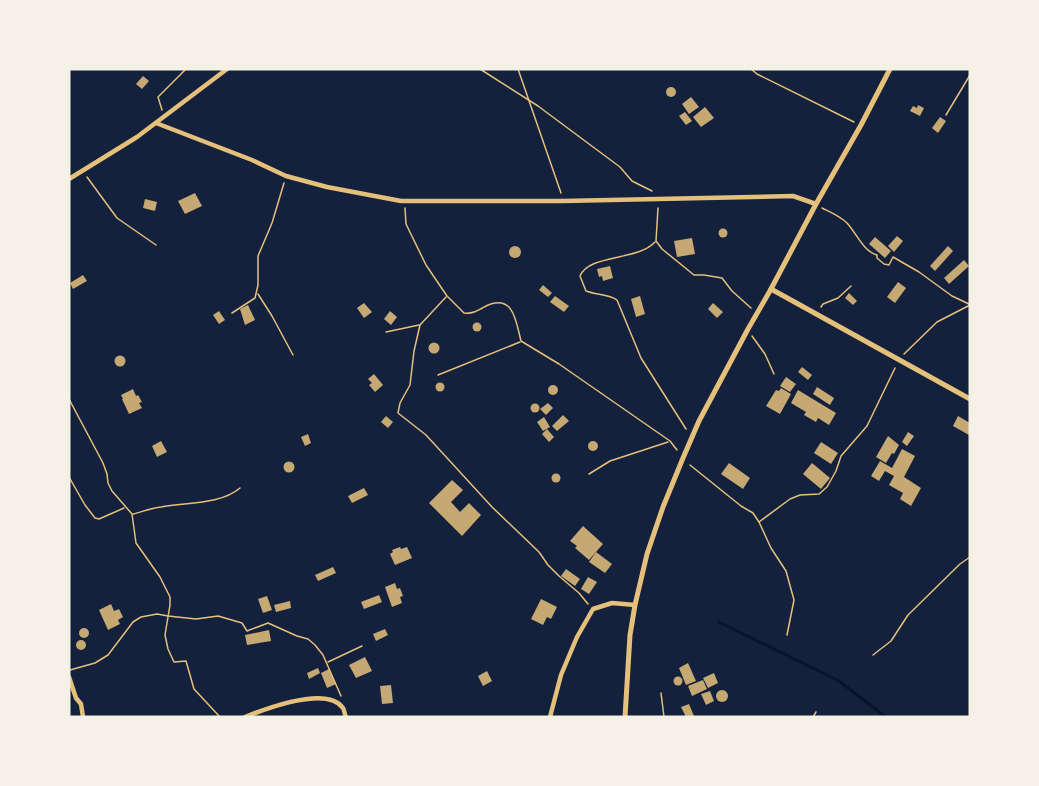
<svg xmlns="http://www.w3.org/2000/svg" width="1039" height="786" font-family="Montserrat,sans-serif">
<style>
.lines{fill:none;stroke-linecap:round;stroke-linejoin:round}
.stream{stroke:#0b132b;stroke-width:3}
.building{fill:#c6a872}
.path{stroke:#e5c07b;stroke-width:1.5}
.minor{stroke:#e5c07b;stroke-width:4.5}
.tertiary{stroke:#e5c07b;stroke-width:5}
</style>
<rect width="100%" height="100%" fill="#14213d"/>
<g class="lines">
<polyline class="stream" points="719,622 839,681 886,717"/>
</g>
<g class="building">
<polygon points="143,76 149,81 142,89 136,84"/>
<circle cx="671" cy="92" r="5"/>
<polygon points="691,97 699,107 689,114 682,104"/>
<polygon points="918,105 924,108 920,116 910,111 913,106 917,108"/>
<polygon points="705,107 714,118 701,127 693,117"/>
<polygon points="685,112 692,121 686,125 679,116"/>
<polygon points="940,117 946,121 938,133 932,128"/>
<polygon points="195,193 202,206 185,214 178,201"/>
<polygon points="145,199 157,202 155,211 143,208"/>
<circle cx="723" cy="233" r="4.5"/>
<polygon points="897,236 903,241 894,252 888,246"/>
<polygon points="875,237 891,251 885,258 869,244"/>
<polygon points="692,238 695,254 677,257 674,241"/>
<polygon points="948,246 953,251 935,271 930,266"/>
<circle cx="515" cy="252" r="6"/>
<polygon points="964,260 969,266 949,284 944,278"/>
<polygon points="610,266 613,278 603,281 602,276 599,277 597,269"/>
<polygon points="83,275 87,281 73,289 70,283"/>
<polygon points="898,282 906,288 895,303 887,297"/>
<polygon points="543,285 552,293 548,297 539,290"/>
<polygon points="849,293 857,301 853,305 845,298"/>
<polygon points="555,296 569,306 564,312 550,302"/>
<polygon points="640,296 645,314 636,317 631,299"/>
<polygon points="364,303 372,312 364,318 357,308"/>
<polygon points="713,303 723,312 717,318 708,309"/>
<polygon points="248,305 255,320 245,325 240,309"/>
<polygon points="219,311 225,320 219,324 213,315"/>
<polygon points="390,311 397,317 391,325 384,319"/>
<circle cx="477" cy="327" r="4.5"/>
<circle cx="434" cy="348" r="5.5"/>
<circle cx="120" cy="361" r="5.5"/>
<polygon points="802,367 812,375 808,380 798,372"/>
<polygon points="374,374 383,385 375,392 369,385 372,383 368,379"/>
<polygon points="786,377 796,384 790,392 780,386"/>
<circle cx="440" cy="387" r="4.5"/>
<circle cx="553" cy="390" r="5"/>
<polygon points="817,387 834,398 830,405 813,394"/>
<polygon points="781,388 791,394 780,414 766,406 776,390 779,391"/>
<polygon points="133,389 136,396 138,395 142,402 139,403 142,408 129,414 122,399 123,399 121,395"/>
<polygon points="798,390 836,413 829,425 818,418 816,422 804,415 806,412 791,403"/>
<polygon points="548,403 553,408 546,415 540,409"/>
<circle cx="535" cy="408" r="4.5"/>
<polygon points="563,415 569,421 557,431 552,426"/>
<polygon points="386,416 393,422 388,428 381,422"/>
<polygon points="958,416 970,423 969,435 953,426"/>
<polygon points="544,417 550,427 543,431 537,422"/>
<polygon points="547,429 554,437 549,442 542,434"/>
<polygon points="908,432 914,436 907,446 902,442"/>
<polygon points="308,434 311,443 305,446 301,437"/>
<polygon points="888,436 899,445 894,454 892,453 886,463 876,457"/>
<polygon points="161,441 167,452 157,457 152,446"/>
<circle cx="593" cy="446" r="5"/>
<polygon points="821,442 838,453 831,464 814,453"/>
<polygon points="902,449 915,456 904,477 921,488 911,506 900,499 903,493 889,485 894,476 885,471 879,481 871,476 880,461 892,468"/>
<circle cx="289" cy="467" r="5.5"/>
<polygon points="729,463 750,478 743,489 721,474"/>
<polygon points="812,463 830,478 821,489 803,474"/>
<circle cx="556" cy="478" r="4.5"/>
<polygon points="452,480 463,490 451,502 460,512 469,503 481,515 462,536 429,503"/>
<polygon points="364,488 368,495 352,503 348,496"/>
<polygon points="583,526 603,544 589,560 575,548 577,546 570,541"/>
<polygon points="400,547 401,549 407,547 412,558 395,565 390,554 393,552 392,550"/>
<polygon points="596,552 612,564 605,573 589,562"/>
<polygon points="333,567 336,573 318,581 315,575"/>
<polygon points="566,569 580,579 575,586 561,576"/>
<polygon points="588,577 597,582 589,594 581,589"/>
<polygon points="395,583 397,589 400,588 403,596 400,597 402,603 392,607 385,587"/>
<polygon points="379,595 382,602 364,609 361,602"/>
<polygon points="267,596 272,610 263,613 258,599"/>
<polygon points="541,599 557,607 551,619 547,617 543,625 531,619"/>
<polygon points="290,601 291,608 276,612 274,605"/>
<polygon points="111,604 114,611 119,609 123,617 118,620 120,624 108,630 99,610"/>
<circle cx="84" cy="633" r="5"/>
<polygon points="385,629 388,635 376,641 373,634"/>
<polygon points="269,630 271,641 247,645 245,635"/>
<circle cx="81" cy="645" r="5"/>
<polygon points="365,657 372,671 356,678 349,665"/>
<polygon points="688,663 696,681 686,685 679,668"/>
<polygon points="318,668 320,673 309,679 307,673"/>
<polygon points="329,669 336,684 327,688 321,673"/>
<polygon points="487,671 492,681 483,686 478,676"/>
<polygon points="714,673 718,683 708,688 703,678"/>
<circle cx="678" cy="681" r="4.5"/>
<polygon points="703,680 707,689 692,696 688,686"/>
<polygon points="391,685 393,703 382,704 380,686"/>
<circle cx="722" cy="696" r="6"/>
<polygon points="710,691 714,701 706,705 701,694"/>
<polygon points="689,704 694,716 692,717 686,717 681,707"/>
</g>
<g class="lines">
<g class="path">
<polyline points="480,69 538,106 620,167 632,181 652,191"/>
<polyline points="518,69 561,193"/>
<polyline points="751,69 757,74 854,122"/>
<polyline points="162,110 158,97 186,69"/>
<polyline points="946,115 970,75"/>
<polyline points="87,177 117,218 156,245"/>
<path d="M405,208L406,224L426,265L447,296L464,313C473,314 479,310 486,306C514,293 516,322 521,341L559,364L670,441L677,450"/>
<polyline points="658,208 656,241 662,249 694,275 704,275 722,278 732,291 751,308"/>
<path d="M822,208C830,212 840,216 847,223C857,234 863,251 877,255V258L884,264L889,265L893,257L919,272L952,296L969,304"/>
<path d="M655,242C638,261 589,254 580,276L586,291C596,295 609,294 617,300L641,358L686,429"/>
<polyline points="258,294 272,316 293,355"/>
<polyline points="446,297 420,325 414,351 410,385 400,403 398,413 426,435 492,507 539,552 548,565 559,576 579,593 588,604"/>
<polyline points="821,307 823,304 838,298 851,286"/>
<polyline points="232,313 255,298 258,285 258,256 272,223 284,183"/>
<polyline points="386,332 419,325"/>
<polyline points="752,336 765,354 774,374"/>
<polyline points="904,354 937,322 970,305"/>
<polyline points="438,375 520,342"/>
<polyline points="69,399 103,463 107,474 108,483 112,491 132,514 136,543 160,577 170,597 170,605 165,635 168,649 174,662 186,661 194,689 220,717"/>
<polyline points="690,465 741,506 753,513 759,522 771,548 786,571 794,600 787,635"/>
<polyline points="589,474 610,461 668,442"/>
<polyline points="69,477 85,505 95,518 99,519 124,508"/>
<path d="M133,514C142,512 151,508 161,507C186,502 220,505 240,488"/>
<polyline points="759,522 790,499 800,495 819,494 827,487 836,471 841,456 867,426 895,368"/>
<polyline points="873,655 891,641 908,615 960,564 970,557"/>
<polyline points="328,662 362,646"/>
<polyline points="70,670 95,663 108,655 133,622 141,617 157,614 168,616 196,619 218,616 242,623 247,631 268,623 297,636 308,639 315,645 323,655 341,696"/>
<polyline points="661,693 664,717"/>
<polyline points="813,717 816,712"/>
</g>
<g class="minor">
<polyline points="156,123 252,160 286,176 327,187 401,201 563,201 793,196 816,204"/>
<polyline points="69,179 137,137 227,69"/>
<polyline points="69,677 76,698 81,704 83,717"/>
<path d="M245,717C265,709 327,685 343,708C344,709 345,716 346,717"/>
<polyline points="550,717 561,675 577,637 593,609 612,603 635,605"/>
</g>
<g class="tertiary">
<polyline points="771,289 970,399"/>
<polyline points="625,717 630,635 635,605 647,554 663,507 683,458 699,421 748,329 771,289 816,204 861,125 890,69"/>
</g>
</g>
<rect width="1039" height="786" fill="none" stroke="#f6f1e7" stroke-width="141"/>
</svg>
